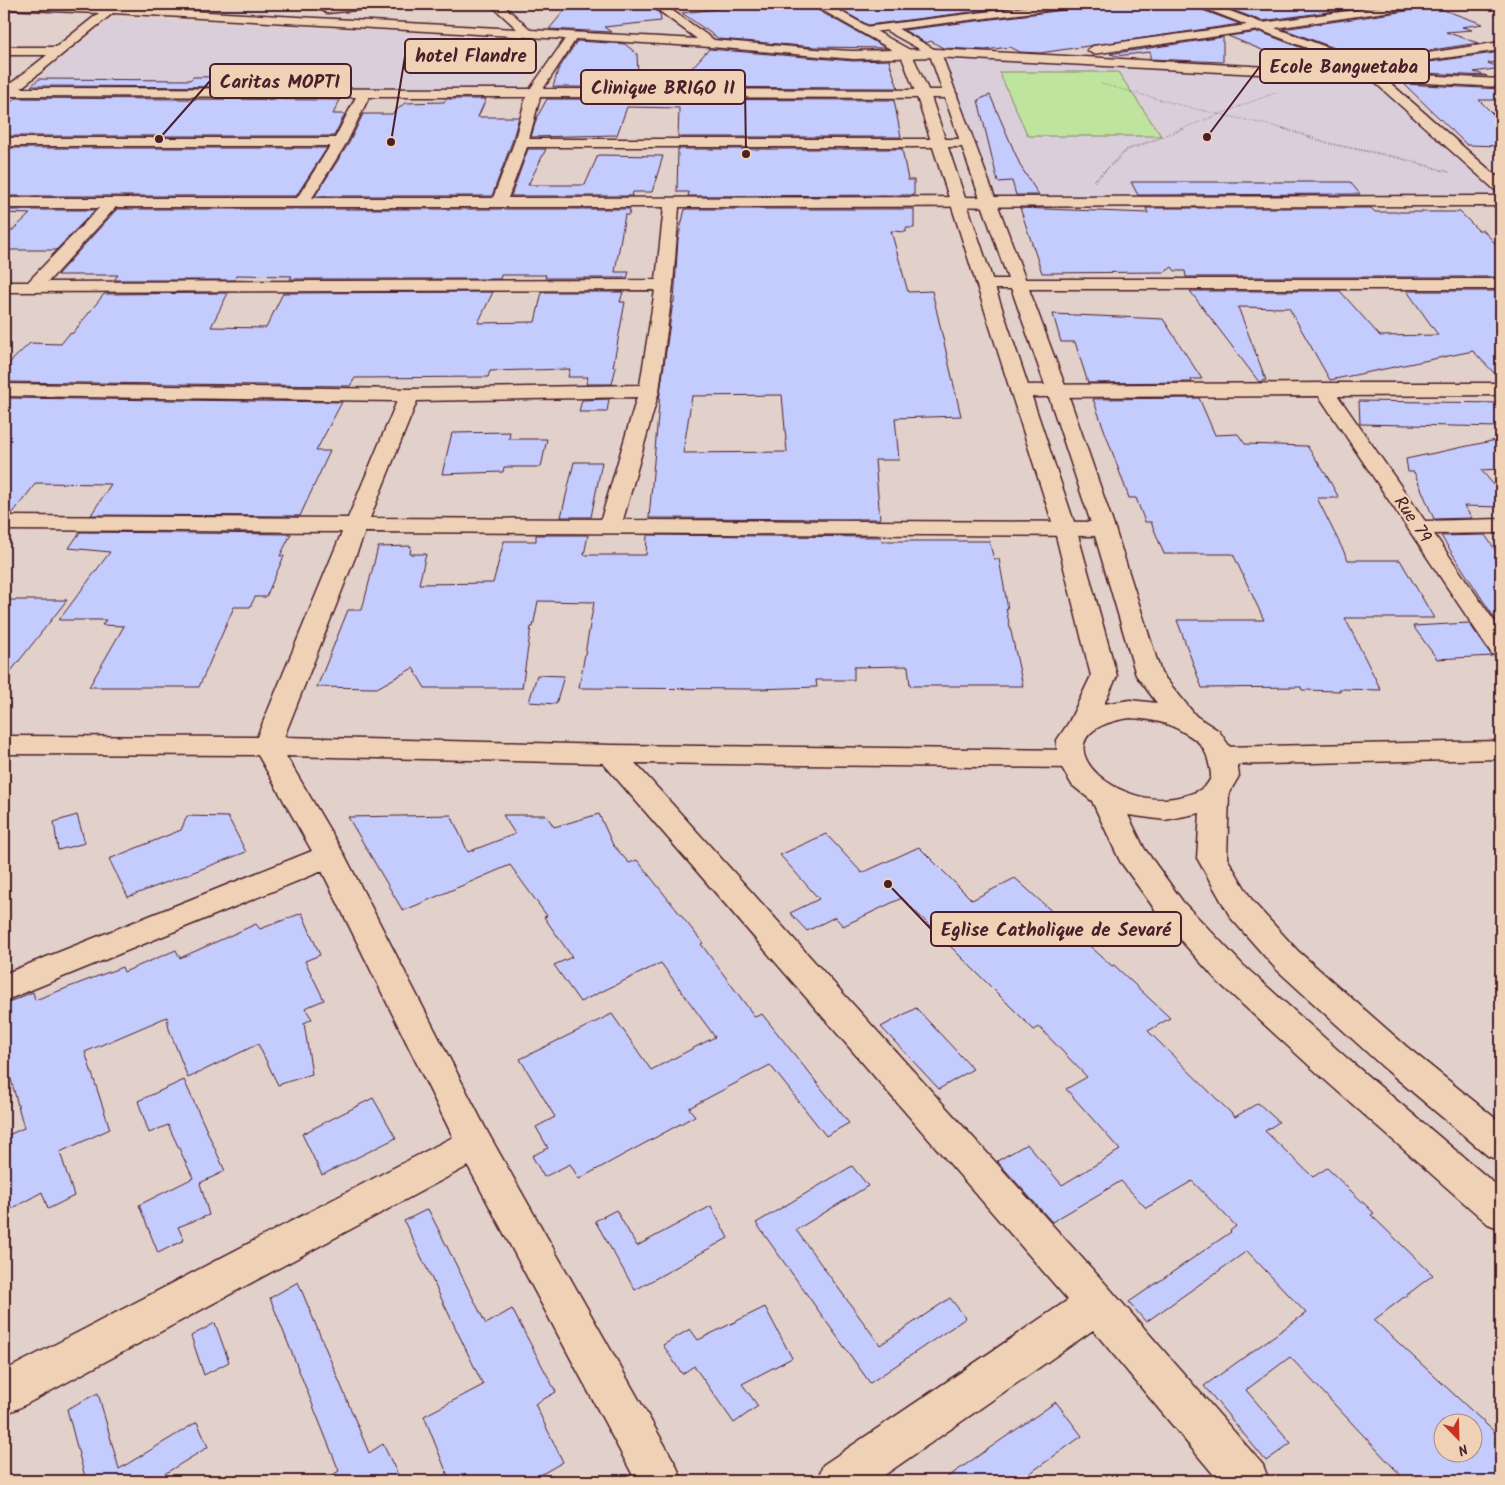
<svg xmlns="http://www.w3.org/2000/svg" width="1505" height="1485" font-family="Kalam,sans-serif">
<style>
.built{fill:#d9ceda}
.green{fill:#bfe49e;stroke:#848264}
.building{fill:#c4cbfd;stroke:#4a1f2b;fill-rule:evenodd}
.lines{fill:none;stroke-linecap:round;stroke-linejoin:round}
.minor-casing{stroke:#4a1f2b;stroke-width:3}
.tertiary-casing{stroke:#4a1f2b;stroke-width:3}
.path-far1{stroke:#4a1f2b;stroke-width:1;stroke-dasharray:0.5 2;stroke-linecap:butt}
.path{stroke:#4a1f2b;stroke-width:2;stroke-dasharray:0.5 2;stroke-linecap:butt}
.minor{fill:#efd2b5;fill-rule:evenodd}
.tertiary{fill:#efd2b5;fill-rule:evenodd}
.labels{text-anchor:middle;stroke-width:4.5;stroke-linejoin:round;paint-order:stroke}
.street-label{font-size:18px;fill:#4a1f2b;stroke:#efd2b5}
.leader{fill:none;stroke:#4a1f2b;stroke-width:2}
.callout-dot{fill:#4a1f2b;stroke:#efd2b5;stroke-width:2}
.callout{fill:#efd2b5;stroke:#4a1f2b;stroke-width:2}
.callout-label{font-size:19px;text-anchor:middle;font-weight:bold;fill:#4a1f2b}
</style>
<rect width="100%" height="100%" fill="#e2d0cb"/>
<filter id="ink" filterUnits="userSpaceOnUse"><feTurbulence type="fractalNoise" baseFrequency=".02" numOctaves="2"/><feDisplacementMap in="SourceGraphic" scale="10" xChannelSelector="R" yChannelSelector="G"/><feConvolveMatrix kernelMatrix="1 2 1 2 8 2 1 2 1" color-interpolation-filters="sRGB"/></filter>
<g filter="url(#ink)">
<g class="built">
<polygon points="113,18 539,40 520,88 24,89"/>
<polygon points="942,54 1378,79 1501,195 1501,199 998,198"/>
</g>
<polygon class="green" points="999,72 1118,72 1161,136 1028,136"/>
<g class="building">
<polygon points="570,4 648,4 660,14 661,21 604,27 611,32 549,29"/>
<polygon points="760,4 812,4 814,8 886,48 815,47 719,39 682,13"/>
<polygon points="830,4 867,4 867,7 916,4 1035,4 868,25"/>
<polygon points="1081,4 1195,4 1197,8 1240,24 1040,53 1020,52 1010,47 985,50 943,48 931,41 926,43 904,30 1073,9"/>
<polygon points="1216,4 1386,4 1262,21"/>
<polygon points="1427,4 1483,24 1462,27 1472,30 1446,32 1478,43 1367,60 1283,29 1420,9"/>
<polygon points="1260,32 1341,63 1313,67 1290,58 1284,59 1228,36"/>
<polygon points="1223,37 1223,62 1150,59 1150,52 1116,56 1110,54"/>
<polygon points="577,41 625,44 637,54 638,75 682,75 683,71 689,71 709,49 853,61 890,60 889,61 898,88 553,87 558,70"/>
<polygon points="1501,52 1501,62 1488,63 1501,68 1474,72 1487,76 1381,71 1379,69"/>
<polygon points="257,76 249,87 31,86 39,79 190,80 193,77"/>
<polygon points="1404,84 1501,89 1501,100 1479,100 1501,122 1501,146 1467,145"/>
<polygon points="990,95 1021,167 1039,195 1016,195 1012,181 998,182 978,100"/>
<polygon points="16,98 340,100 333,114 345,114 334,136 4,136 4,108"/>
<polygon points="446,99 486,99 478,117 519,117 512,142 492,196 315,196 349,143 363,114 392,114 405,103 444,102"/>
<polygon points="547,99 894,100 901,137 678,137 679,108 627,107 617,135 531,137 537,117"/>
<polygon points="4,148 327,148 296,196 4,196"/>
<polygon points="528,149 546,149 528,185 585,185 598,155 663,156 652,192 633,192 632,196 511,196"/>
<polygon points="678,149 902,149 908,180 914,180 914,195 688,196 689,192 677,192"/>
<polygon points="1131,182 1350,182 1360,194 1138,195"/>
<polygon points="1020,208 1148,213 1146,208 1371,208 1375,212 1460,212 1478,230 1483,230 1501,250 1501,277 1186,277 1185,271 1175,271 1172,267 1165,272 1042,273"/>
<polygon points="117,209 630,209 629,215 625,215 615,272 629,272 627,278 545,278 546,275 501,275 500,279 290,279 292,276 237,275 235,280 114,280 118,275 57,275"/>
<path d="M685,209H914V228H906V232L891,231L908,292L932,291L961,416L895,418L899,460H875L880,519L649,518L660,393L673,302H674L678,239ZM782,395L787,452L683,453L692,396Z"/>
<polygon points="4,210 95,210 56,250 4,250 4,238 30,214 4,213"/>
<polygon points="1190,291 1340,291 1380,336 1438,335 1407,291 1501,291 1501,380 1473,351 1330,380 1289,308 1238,307 1266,380 1259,382"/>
<polygon points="493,292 478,323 535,322 542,292 623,292 620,302 625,302 613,367 616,367 612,384 586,384 588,377 568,377 570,369 490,371 488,377 355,378 350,386 4,382 4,368 30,343 61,344 69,334 73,333 104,294 228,293 211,327 266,328 283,293"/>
<polygon points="1053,314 1163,319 1202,379 1191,379 1192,382 1088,383 1075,342 1061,342"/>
<polygon points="4,398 342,402 316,451 330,451 300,516 91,515 111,484 36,483 12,514 4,514"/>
<polygon points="1199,398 1215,435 1238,434 1245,444 1307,446 1327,476 1339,498 1317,498 1348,560 1400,560 1434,618 1345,618 1381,690 1339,689 1340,691 1302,690 1301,687 1202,688 1177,620 1264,620 1233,554 1164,554 1151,522 1145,522 1136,498 1129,498 1093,399"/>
<polygon points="609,399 607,412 579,412 582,400"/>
<polygon points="1359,401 1501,403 1501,427 1360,424"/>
<polygon points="510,432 509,439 547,439 541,467 504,467 503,472 442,474 452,433"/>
<polygon points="1501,439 1501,469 1481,470 1501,493 1501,507 1464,506 1472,518 1434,519 1414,472 1408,472 1406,459"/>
<polygon points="574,462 602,462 591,517 561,517"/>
<polygon points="80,532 291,534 280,556 284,556 266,597 255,597 250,607 234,607 199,687 89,687 124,626 102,625 106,620 59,620 110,552 69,548"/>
<polygon points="536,535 588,535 584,555 646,555 647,535 881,537 882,541 989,541 994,559 999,559 1008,609 1006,609 1023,686 910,686 908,666 854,667 854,680 816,680 817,687 758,689 579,688 594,602 538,601 533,627 531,627 522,688 425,688 413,668 377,688 317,687 348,610 362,610 378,547 411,546 410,554 426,554 419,584 493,583 504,541 536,541"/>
<polygon points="1485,535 1501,558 1501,628 1441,536"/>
<polygon points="4,600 67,600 4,680"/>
<polygon points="1469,623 1492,656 1437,659 1413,626"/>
<polygon points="537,675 564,676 556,704 529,702"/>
<polygon points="599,814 613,845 629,863 637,860 703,943 701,944 755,1017 762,1014 849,1123 826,1136 770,1065 689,1108 695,1116 579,1179 570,1164 544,1177 532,1156 548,1148 536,1127 555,1117 520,1059 612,1014 651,1070 715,1037 661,963 580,1002 554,965 572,957 544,917 547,916 510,865 403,911 348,817 451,815 468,852 515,834 503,815 546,815 554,827"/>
<polygon points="77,815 85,843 58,850 54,822"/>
<polygon points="187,816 228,817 246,852 128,897 109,859 181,830"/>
<path d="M826,834L862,873L919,847L972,900L1015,878L1112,966L1114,965L1170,1018L1148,1031L1235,1117L1258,1103L1279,1122L1265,1131L1313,1177L1327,1168L1374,1213L1371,1215L1433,1275L1374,1320L1501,1438V1472L1491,1481H1406L1290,1357L1246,1390L1291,1443L1266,1461L1204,1386L1306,1313L1247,1251L1146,1322L1129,1302L1231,1232L1230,1231L1236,1226L1192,1181L1146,1208L1121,1181L1052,1222L997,1161L1027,1144L1062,1185L1120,1150L1066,1089L1087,1077L1039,1027L1034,1030L902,898L843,926L835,917L807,931L790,913L819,899L780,855ZM1442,1422H1472V1452H1442Z"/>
<polygon points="302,913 320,955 305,961 324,1000 305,1008 312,1019 304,1023 312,1074 278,1085 258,1044 188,1078 169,1029 167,1017 85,1052 110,1129 60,1152 74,1196 48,1209 42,1192 4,1213 4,1137 24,1128 4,1053 4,1004 33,992 35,1000 122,967 124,972 176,950 180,958 256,924 260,929"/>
<polygon points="916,1008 973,1069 939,1089 881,1027"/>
<polygon points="184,1080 225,1171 200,1183 209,1215 178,1227 184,1240 158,1253 139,1205 193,1178 168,1125 149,1133 138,1101"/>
<polygon points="373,1098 396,1138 322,1175 302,1134"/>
<polygon points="852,1166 868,1186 796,1230 880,1345 950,1298 966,1318 870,1383 756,1223"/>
<polygon points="711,1206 728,1238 635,1290 595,1221 616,1210 637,1246"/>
<polygon points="428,1209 486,1324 512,1309 556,1392 535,1404 563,1462 530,1481 450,1481 424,1416 483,1385 404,1221"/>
<polygon points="298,1282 369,1453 383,1444 401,1481 323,1481 339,1471 270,1298"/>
<polygon points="765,1307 792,1358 742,1384 758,1406 734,1423 694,1366 682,1374 663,1345 690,1329 698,1340"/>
<polygon points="215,1323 229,1362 204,1375 191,1336"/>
<polygon points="98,1393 119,1469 197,1422 208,1447 153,1481 86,1481 67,1409"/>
<polygon points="1056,1402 1082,1436 1019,1481 942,1481"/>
</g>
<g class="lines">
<g class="minor-casing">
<g id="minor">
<path d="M4,4L107,7L109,4H119L118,7L517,29L490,4H502L531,30L697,39L650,4H663L714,40L815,49L853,51L935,49L1363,72L1359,68L1260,30L1093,54L1087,50L1093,46L1247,25L1198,6L1197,4H1211L1262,23L1398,4H1425L1420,7L1275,28L1367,62L1501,42V50L1373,68L1379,73L1501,79V87L1388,81L1501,180V193L1496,191L1372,80L935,57L853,59L711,47L576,39L543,89L950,90L957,94L950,98L540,97L529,139H967L972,140L974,143L972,146L967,147H527L508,198L1501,196V206L679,207L673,285L659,391L623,520L1104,522L1112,524L1115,529L1112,534L1104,536L365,532L284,737L611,745L1071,750L1081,752L1085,759L1081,766L1071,768L635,763L1111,1290L1263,1465L1269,1481H1219L1093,1330L876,1481H817L823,1465L1068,1300L603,763L286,756L345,856L488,1133L676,1465L682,1481H636L468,1166L19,1408L4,1414V1371L453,1137L322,871L4,1001V974L312,851L258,755L4,754V736L257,737L342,532L4,530V516L348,518L397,401L4,396V384L409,389L640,385L655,290L4,292V282H28L99,208H4V198H297L330,146H4V138H335L356,97L11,96L4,99V89L47,55H4V47H56L99,13L4,9ZM113,13L528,37L565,39L530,89L21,88ZM369,97H526L514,143L493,198H312L347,142ZM116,207H664L656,280L48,282ZM637,397L601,519L370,518L417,401Z"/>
<polygon points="356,4 392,4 386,7 327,13 321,10 327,7"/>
<polygon points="1048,4 1079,4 1073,7 865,33 859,30 865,27"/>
<polygon points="985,279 1501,279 1501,289 985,289 979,288 976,284 979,280"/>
<polygon points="1324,383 1501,383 1501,395 1338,396 1425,521 1501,519 1501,533 1434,534 1501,631 1501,657 1492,654 1319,396 1020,397 1013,395 1010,391 1013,387 1020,385"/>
<polygon points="1501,741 1501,759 1222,765 1212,763 1208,756 1212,749 1222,747"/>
</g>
</g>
<g class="tertiary-casing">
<path id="tertiary" d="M814,4H827L910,50L930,94L1076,528L1117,676L1104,704L1130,700L1157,703L1136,675L1093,529L1047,391L930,55L887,31L885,29L887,27H895L941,53L1067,391L1115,529L1161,673L1196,716L1219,731L1236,756L1239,776L1229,793L1227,858L1253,902L1298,951L1407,1047L1501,1123V1161L1488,1156L1383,1067L1276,969L1231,918L1197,858L1200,813L1165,820L1128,815L1144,848L1183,902L1243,965L1349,1060L1501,1189V1229L1488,1224L1325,1080L1219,983L1161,918L1120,861L1092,801L1072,785L1057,759V740L1069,722L1091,676L1054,528L916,94L901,55L815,6ZM1130,718C1147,719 1163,721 1178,729C1185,733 1195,738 1200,744C1205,750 1208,757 1209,764C1210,767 1211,773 1211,776C1208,791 1186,796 1174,798C1110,809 1032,732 1130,718Z"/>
</g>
<g class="path-far1">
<polyline points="1101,84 1196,109 1286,129"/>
<polyline points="1181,129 1277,92"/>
</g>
<g class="path">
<polyline points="1282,128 1331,144 1396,157 1449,172"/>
<polyline points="1094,181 1127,150 1185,128"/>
</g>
<use href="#minor" class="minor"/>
<use href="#tertiary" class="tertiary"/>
</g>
</g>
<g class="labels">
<g class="street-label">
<text transform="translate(1413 519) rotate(56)" y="6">Rue 79</text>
</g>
</g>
<path class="leader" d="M391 142L405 56M1207 137L1260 66M159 139L210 81M746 154L745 87M888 884L931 929"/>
<g class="callout-dot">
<circle cx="391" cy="142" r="5"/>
<circle cx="1207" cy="137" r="5"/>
<circle cx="159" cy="139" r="5"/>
<circle cx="746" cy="154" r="5"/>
<circle cx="888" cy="884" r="5"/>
</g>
<g class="callout">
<rect x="405" y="39" width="131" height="34" rx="5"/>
<rect x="1260" y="49" width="169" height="34" rx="5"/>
<rect x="210" y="64" width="141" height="34" rx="5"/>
<rect x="581" y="70" width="164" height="34" rx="5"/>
<rect x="931" y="912" width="250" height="34" rx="5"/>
</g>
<g class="callout-label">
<text x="471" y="62">hotel Flandre</text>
<text x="1344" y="73">Ecole Banguetaba</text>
<text x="280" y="88">Caritas MOPTI</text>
<text x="663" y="94">Clinique BRIGO II</text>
<text x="1056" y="936">Eglise Catholique de Sevaré</text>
</g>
<rect width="1505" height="1485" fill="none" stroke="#efd2b5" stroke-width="20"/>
<rect x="10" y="10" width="1485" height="1465" fill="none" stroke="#4a1f2b" stroke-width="2" filter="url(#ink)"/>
<g transform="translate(1458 1438) rotate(157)"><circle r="24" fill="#efd2b5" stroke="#ad8a7e"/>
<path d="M0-4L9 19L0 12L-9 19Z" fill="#c8321e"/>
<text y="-8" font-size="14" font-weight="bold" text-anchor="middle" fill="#4a1f2b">N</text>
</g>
</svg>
